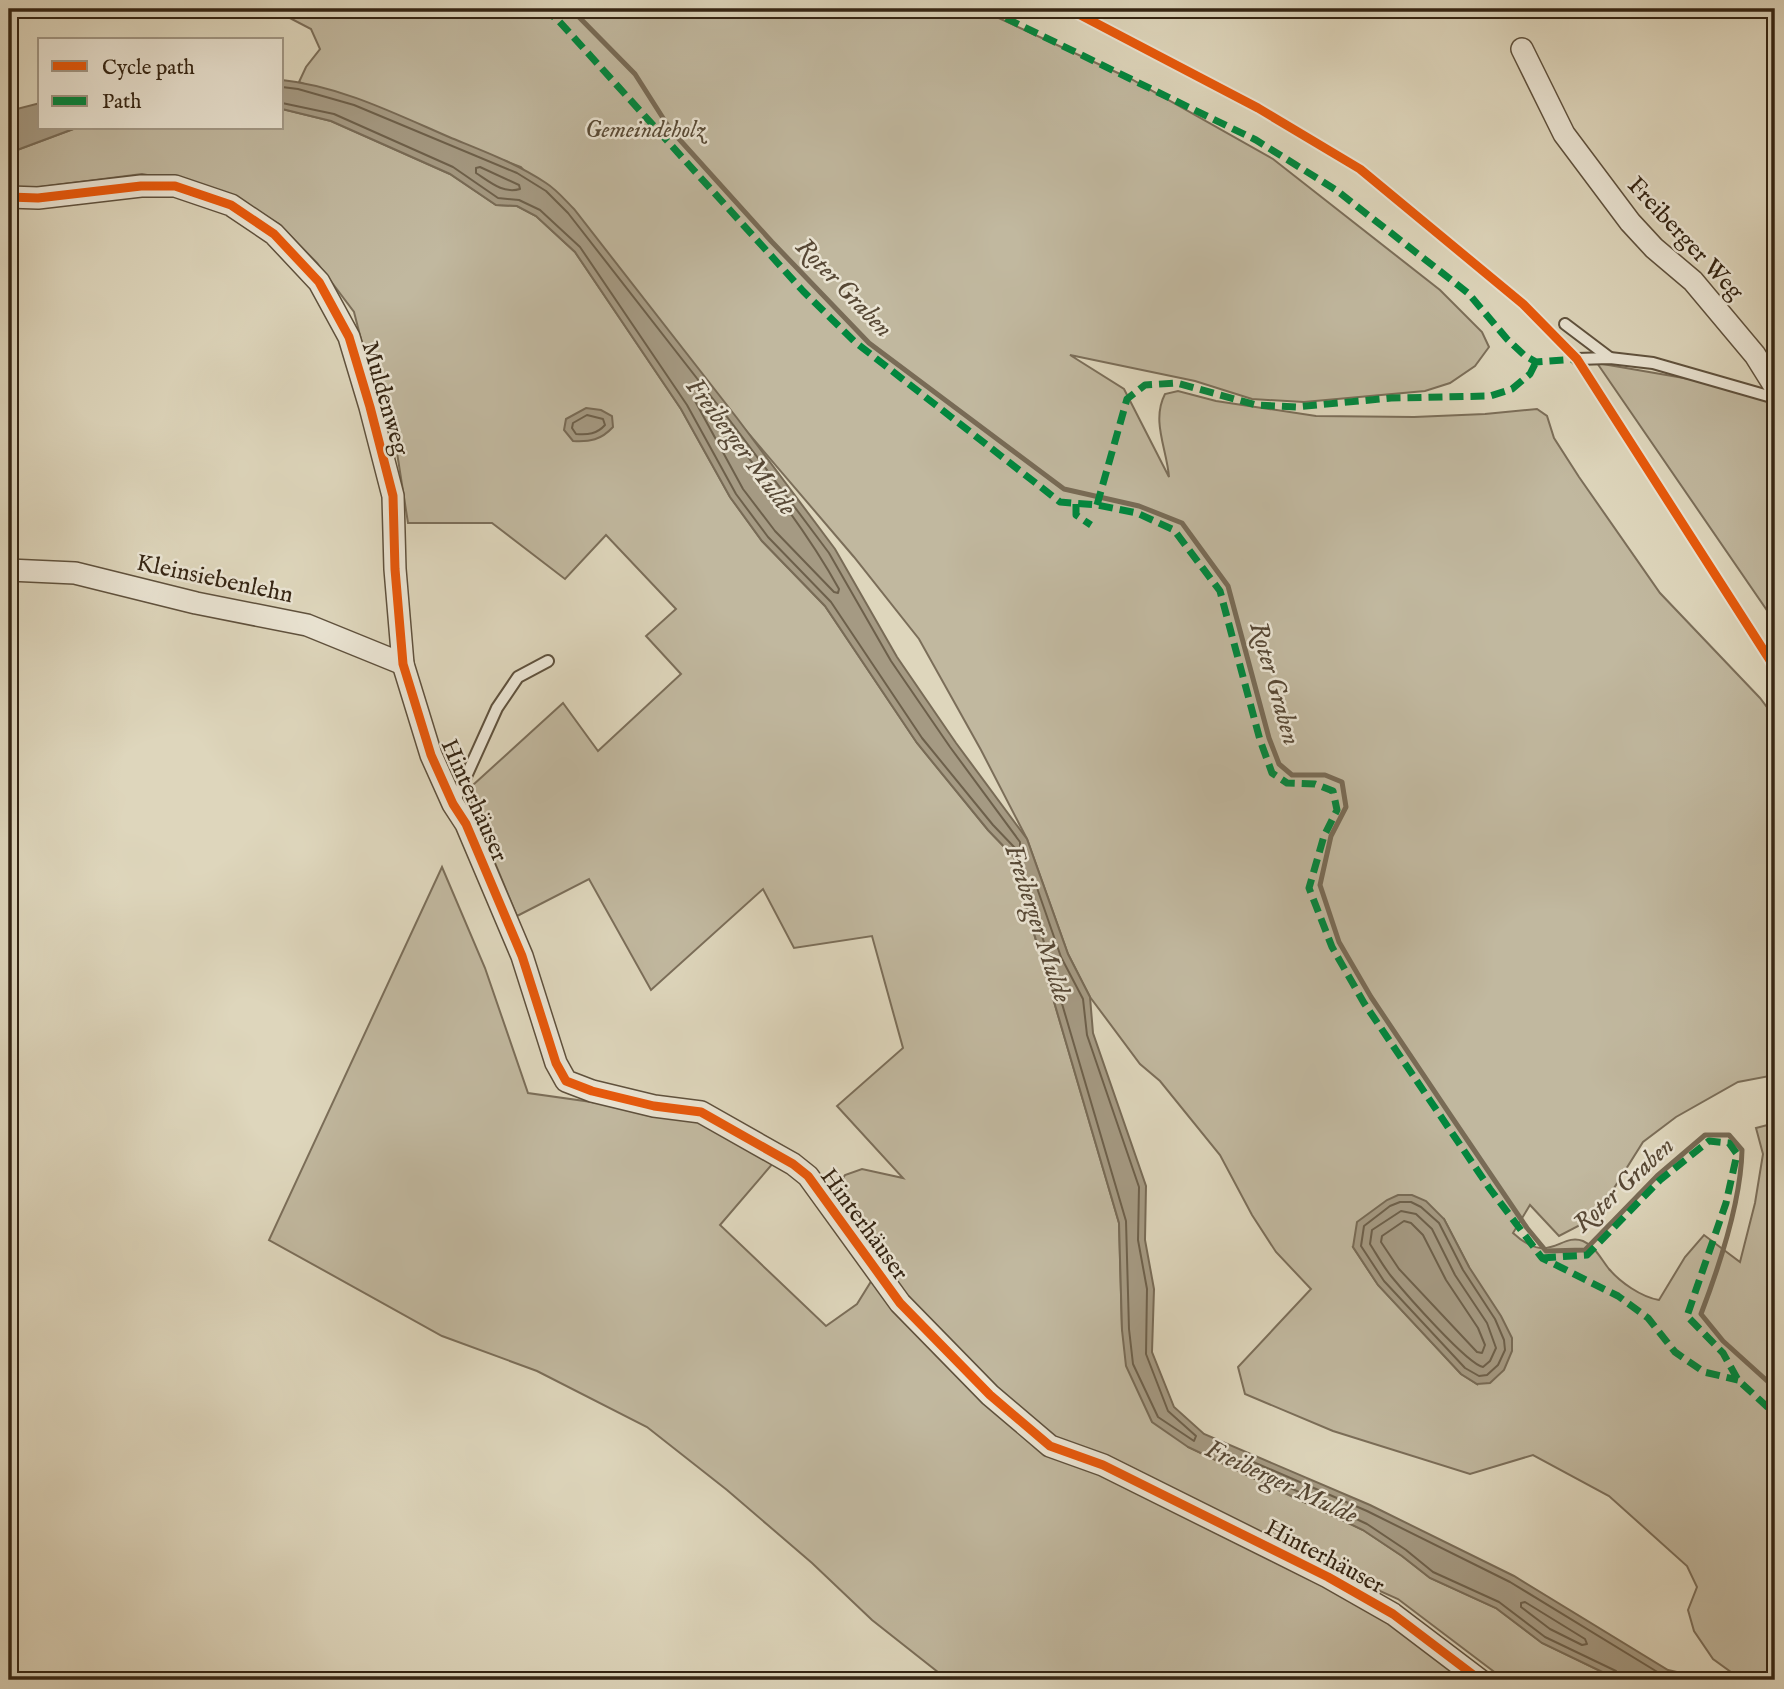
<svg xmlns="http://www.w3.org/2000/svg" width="1784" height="1689" font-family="'IM FELL English',serif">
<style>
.green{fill:#c1b89f;stroke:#7b6e59;stroke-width:2;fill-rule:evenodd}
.water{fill:#a59a83;stroke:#786b56;stroke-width:2}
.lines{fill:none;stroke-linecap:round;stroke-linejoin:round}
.shore{stroke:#6d604b;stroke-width:2}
.stream{stroke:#786b56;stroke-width:5}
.service-casing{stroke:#5f513d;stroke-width:14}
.minor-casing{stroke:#5f513d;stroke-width:24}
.service{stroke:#eae4d3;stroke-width:10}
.minor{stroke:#eae4d3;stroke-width:21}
.quiet{stroke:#00873e;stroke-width:7;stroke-dasharray:14 7;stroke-linecap:butt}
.cycleway-casing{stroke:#eae4d3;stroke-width:13}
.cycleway{stroke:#e8590c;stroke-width:9}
.labels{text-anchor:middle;stroke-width:5;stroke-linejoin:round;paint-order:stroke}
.park-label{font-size:24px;font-style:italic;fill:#584a36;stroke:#eae4d3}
.street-label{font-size:24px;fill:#352513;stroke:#eae4d3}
.water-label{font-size:26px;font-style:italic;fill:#574835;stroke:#eae4d3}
</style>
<rect width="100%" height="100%" fill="#ded6bc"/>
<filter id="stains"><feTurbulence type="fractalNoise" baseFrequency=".00286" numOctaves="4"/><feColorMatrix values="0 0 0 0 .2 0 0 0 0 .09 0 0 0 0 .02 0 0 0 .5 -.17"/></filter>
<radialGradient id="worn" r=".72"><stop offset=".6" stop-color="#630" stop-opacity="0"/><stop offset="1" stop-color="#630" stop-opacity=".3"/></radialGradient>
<g class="green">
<path d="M261,9H979L1131,79L1273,159L1440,290L1482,332L1489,347L1475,366L1450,383L1425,391L1304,402L1252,399L1195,381L1070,355L1124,389L1169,477C1167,449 1151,421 1165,394L1178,391L1216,401L1316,416L1414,417L1485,414L1537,409L1547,416L1554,438L1579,477L1660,593L1760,698L1775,718V1075L1738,1082L1676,1117L1643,1142L1599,1212L1586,1222L1559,1236L1530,1205L1513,1233C1550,1267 1560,1232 1583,1241C1595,1246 1601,1259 1609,1269C1620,1282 1641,1297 1659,1300L1685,1257L1704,1235L1740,1262L1755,1203L1763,1154L1756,1128L1775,1123V1680H1742L1713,1659L1694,1631L1688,1610L1697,1587L1687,1566L1609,1496L1533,1455L1470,1474L1333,1431L1245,1394L1238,1367L1311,1289L1276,1252L1252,1215L1220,1155L1160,1081L1140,1064L1090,997L1068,954L1027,839L981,750L919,639L854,557L521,167L299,82L306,67L320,49L311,29L286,16ZM1444,1219L1469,1267L1477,1384L1461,1374L1378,1285L1353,1247Z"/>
<polygon points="282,109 331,121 450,174 496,205 517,206 536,216 575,252 681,409 730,497 762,541 825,606 917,743 988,830 1014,857 1028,913 1119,1223 1122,1330 1188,1447 1363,1530 1402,1556 1430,1578 1496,1608 1542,1643 1619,1680 1505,1680 1398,1599 1329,1568 1480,1680 948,1680 872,1620 812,1563 727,1490 647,1427 537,1371 442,1336 269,1240 442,867 485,968 528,1093 691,1116 774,1162 720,1225 826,1326 857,1304 875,1275 843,1234 836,1190 845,1175 862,1169 903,1178 837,1106 903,1048 872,936 794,948 763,889 651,990 589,879 517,916 471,805 473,785 563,703 598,751 681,674 646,636 676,609 606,535 565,579 492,523 408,523 393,427 378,406 354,312 317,263 279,224 241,202 185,182 142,174 9,191 9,153 76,128 282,128"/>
<polygon points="1597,363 1701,381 1775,400 1775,622"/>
</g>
<g class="water">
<path d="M282,80C340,86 396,114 449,137C483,151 516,163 546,183C557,190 565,200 574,209L737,418L835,549L897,657L956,743L1027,839L1068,954L1090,997L1093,1033L1146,1186L1145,1240L1154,1289L1152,1352L1174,1407L1204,1434L1370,1505L1514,1576L1668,1670L1712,1680H1619L1542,1643L1496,1608L1430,1578L1402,1556L1363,1530L1188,1447L1152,1422L1126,1366L1122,1330L1119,1223L1028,913L1014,857L988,830L917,743L825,606L762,541L730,497L681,409L575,252L536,216L517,206L496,205L450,174L331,121L282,109Z"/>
<polygon points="40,103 40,128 76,128 9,153 9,111"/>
<path d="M586,408L601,410L612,416L613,427C601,440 590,442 573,441L564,430L566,419Z"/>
<polygon points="1398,1195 1412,1195 1426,1201 1444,1219 1469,1267 1501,1316 1512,1338 1512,1351 1504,1370 1490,1383 1477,1384 1461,1374 1378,1285 1353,1247 1357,1222 1387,1200"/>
</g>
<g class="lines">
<g class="shore">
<polyline points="282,87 298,89 354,105 517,173 546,191 568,213 731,422 829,553 891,661 950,747 1020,842 1020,848 1015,848 993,825 922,738 831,602 768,537 736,494 687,405 580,247 540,210 519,200 498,198 453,167 334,114 282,103"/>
<path d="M480,167L519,185L520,189C503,194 490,182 476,173V168Z"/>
<path d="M696,396L700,397C748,457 802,522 839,589L838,593L834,592L775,531L743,489L695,401Z"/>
<path d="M587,415L603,419L605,425C597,434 588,435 576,434L572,428L573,423Z"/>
<polygon points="1032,883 1036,885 1061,957 1083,999 1087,1035 1139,1187 1138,1240 1147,1289 1146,1354 1168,1411 1196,1436 1194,1441 1158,1417 1133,1364 1129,1329 1126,1221 1035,912 1029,887"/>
<polygon points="1400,1202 1411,1202 1421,1207 1439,1223 1463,1270 1495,1319 1504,1340 1505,1350 1498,1365 1487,1375 1479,1376 1465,1368 1384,1281 1361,1246 1364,1226 1390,1206"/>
<path d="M1401,1211L1416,1214L1432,1229L1455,1275L1487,1323L1496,1348L1490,1361L1483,1367C1467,1364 1405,1293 1391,1276C1383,1266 1377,1255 1370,1244L1372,1230Z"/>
<polygon points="1404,1221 1411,1223 1423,1235 1446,1280 1478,1328 1485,1345 1482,1353 1477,1352 1399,1269 1381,1242 1382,1236"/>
<polygon points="1525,1602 1585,1639 1587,1644 1582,1645 1550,1629 1521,1607 1521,1603"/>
<polyline points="1620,1680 1616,1671 1545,1637 1499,1602 1433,1572 1406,1550 1367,1524 1248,1468 1247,1463 1251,1461 1367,1511 1510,1582 1664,1676 1683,1680"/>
</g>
<path class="stream" d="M571,9L635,74L670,129L772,242L869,343L1064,489L1139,506L1182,523L1228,586L1269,738L1279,764L1292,775H1325L1342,782L1346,807L1331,836L1320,885L1339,942L1371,997L1453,1119L1527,1228L1546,1251L1585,1250L1657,1176L1705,1135H1729L1742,1150C1741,1200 1719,1267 1701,1314L1723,1341L1775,1388"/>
<g class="service-casing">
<g id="service">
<polyline points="1565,324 1610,358"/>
<polyline points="1577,359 1610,358 1653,363 1775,398"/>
<polyline points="454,803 497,708 518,677 548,661"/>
</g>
</g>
<g class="minor-casing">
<g id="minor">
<polyline points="1522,49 1564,134 1630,222 1654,248 1693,281 1755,355 1775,387"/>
<polyline points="9,197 38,198 141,186 175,186 231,205 274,234 319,282 349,337 370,407 393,496 395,569 403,664 431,755 453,804 466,824 522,956 556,1063 566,1081 592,1091 654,1106 701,1112 793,1164 808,1176 900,1303 990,1395 1050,1446 1103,1465 1328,1577 1393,1614 1480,1680"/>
<polyline points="9,570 75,573 196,603 307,625 403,664"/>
</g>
</g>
<use href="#service" class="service"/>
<use href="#minor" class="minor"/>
<g class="quiet">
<polyline points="543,9 558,20 803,291 855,342 1060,502 1097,505 1137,513 1174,530 1220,591 1260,740 1272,773 1287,783 1315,784 1333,791 1337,810 1324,836 1309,888 1332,947 1364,1003 1490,1189 1542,1258 1618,1296 1648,1318 1675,1352 1704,1372 1738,1380"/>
<polyline points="987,9 1256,140 1336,190 1468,293 1507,339 1524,355 1536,362 1577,359"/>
<polyline points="1076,504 1076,515 1091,525"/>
<polyline points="1097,505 1127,399 1145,385 1177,383 1256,405 1296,407 1391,398 1490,396 1512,389 1530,374 1536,362"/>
<polyline points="1542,1258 1587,1255 1660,1180 1709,1141 1729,1143 1737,1154 1726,1203 1687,1316 1723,1353 1738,1380 1775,1414"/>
</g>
<g class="cycleway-casing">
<g id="cycleway">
<polyline points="1069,9 1258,108 1360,169 1523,304 1577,359 1775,668"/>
<polyline points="9,197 38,198 141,186 175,186 231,205 274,234 319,282 349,337 370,407 393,496 395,569 403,664 431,755 453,804 466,824 522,956 556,1063 566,1081 592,1091 654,1106 701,1112 793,1164 808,1176 900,1303 990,1395 1050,1446 1103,1465 1328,1577 1393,1614 1480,1680"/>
</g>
</g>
<use href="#cycleway" class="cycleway"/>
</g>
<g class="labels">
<g class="park-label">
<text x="645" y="137">Gemeindeholz</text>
</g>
<g class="street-label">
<text transform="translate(1686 238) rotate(47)" y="8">Freiberger Weg</text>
<text transform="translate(386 398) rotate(74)" y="8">Muldenweg</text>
<text transform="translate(215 578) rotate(12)" y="8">Kleinsiebenlehn</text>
<text transform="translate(475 800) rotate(66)" y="8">Hinterhäuser</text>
<text transform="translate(865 1224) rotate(54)" y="8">Hinterhäuser</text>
<text transform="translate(1325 1556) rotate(28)" y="8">Hinterhäuser</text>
</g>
<g class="water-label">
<text transform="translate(845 287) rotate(46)" y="9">Roter Graben</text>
<text transform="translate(742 446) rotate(53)" y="9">Freiberger Mulde</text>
<text transform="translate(1276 683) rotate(74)" y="9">Roter Graben</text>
<text transform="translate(1039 923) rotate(72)" y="9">Freiberger Mulde</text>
<text transform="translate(1623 1184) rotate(-43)" y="9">Roter Graben</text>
<text transform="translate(1282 1481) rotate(25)" y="9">Freiberger Mulde</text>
</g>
</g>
<rect width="1784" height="1689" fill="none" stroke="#ded6bc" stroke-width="35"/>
<rect x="10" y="10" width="1763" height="1668" fill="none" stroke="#352513" stroke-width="3.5"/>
<rect x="18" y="18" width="1749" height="1654" fill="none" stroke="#352513" stroke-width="2"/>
<rect x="38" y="38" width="245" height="91" fill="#eae4d3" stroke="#a29886" stroke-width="2"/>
<rect x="52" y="61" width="35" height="10" fill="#e8590c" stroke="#a29886" stroke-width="2"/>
<text x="102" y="74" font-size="21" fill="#352513">Cycle path</text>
<rect x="52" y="96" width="35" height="10" fill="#00873e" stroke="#a29886" stroke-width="2"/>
<text x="102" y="108" font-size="21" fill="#352513">Path</text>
<rect width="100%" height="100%" filter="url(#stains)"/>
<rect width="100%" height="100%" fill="url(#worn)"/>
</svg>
